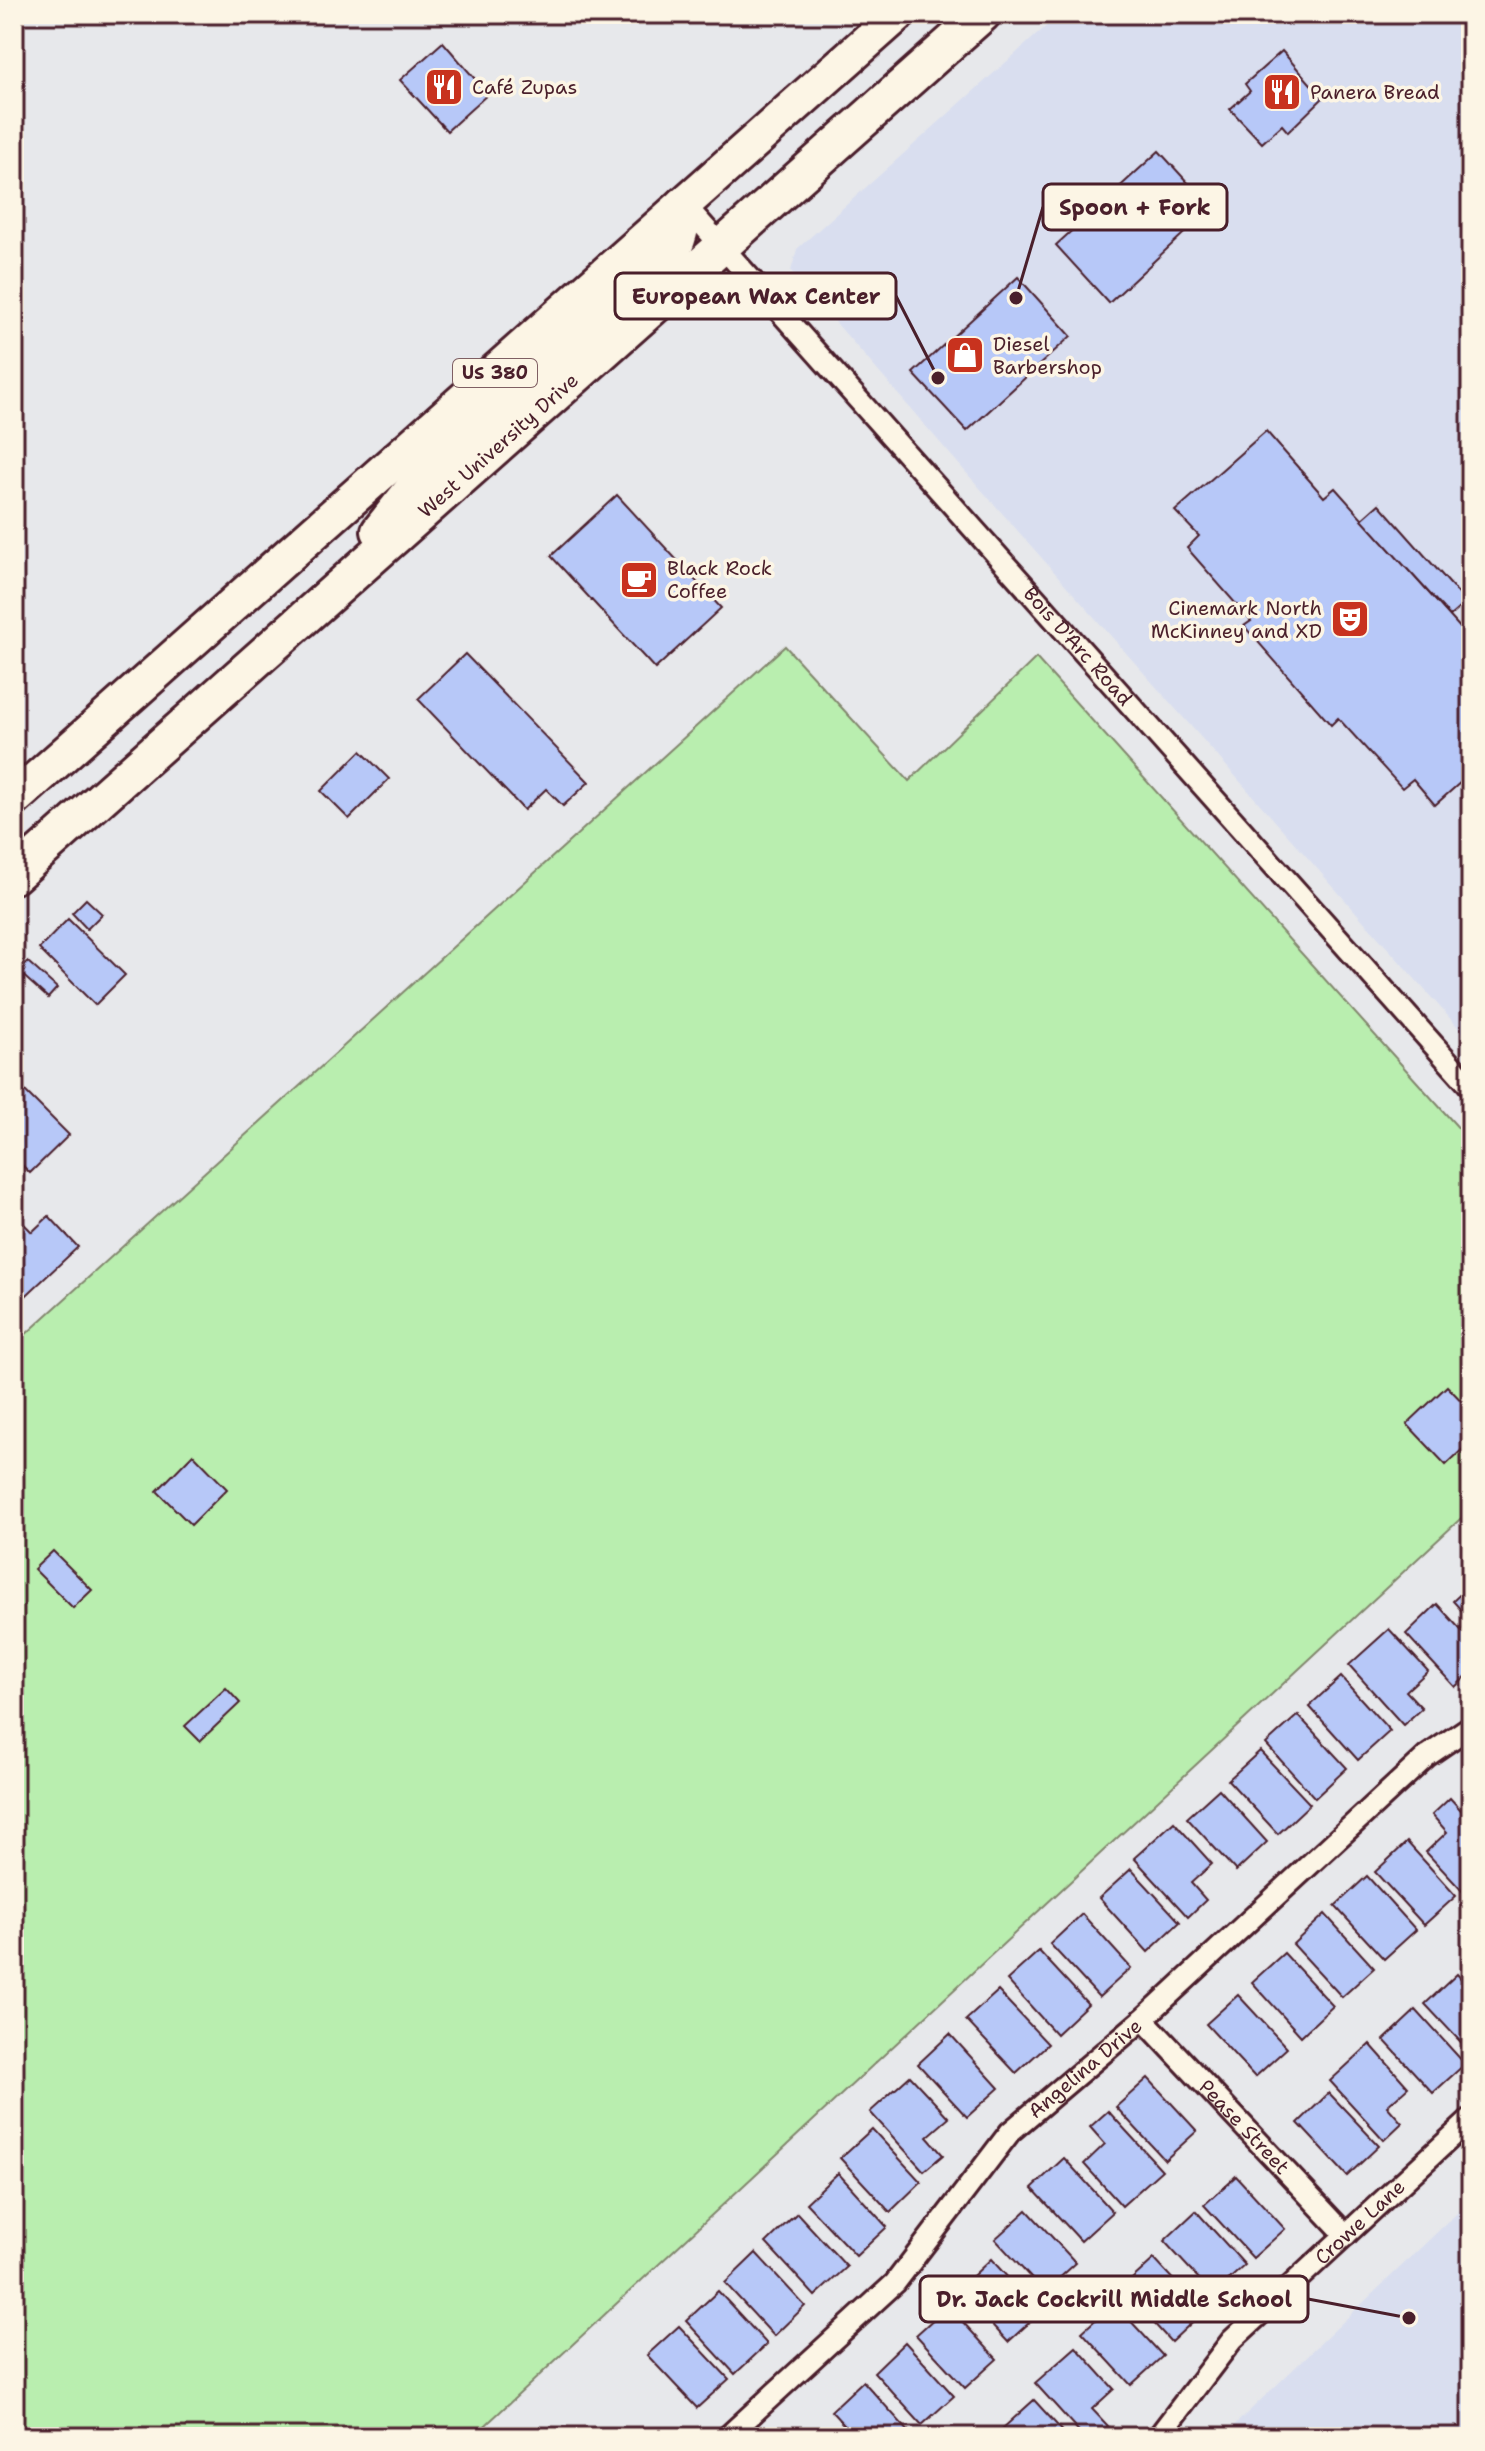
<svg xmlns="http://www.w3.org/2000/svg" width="1485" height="2451" font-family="'Shantell Sans',sans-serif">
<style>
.built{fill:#d9deef}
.green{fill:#b9eeaf;stroke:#82866d;stroke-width:2}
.building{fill:#b7c8f8;stroke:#4a1f2b;stroke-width:2}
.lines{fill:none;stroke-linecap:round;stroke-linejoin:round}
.minor-casing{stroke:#4a1f2b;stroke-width:26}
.trunk-casing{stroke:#4a1f2b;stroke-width:40}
.minor{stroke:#fcf5e5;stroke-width:20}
.trunk{stroke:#fcf5e5;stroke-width:34}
.labels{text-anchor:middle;stroke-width:7;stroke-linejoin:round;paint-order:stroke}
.shield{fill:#fcf5e5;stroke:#7f5f63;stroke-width:2}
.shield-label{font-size:18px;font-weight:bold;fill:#4a1f2b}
.poi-label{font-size:20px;fill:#4a1f2b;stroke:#fcf5e5;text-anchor:start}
.street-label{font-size:20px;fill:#4a1f2b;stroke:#fcf5e5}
.leader{fill:none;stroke:#4a1f2b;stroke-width:3}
.callout-dot{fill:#4a1f2b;stroke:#fcf5e5;stroke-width:3}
.callout{fill:#fcf5e5;stroke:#4a1f2b;stroke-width:3}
.callout-label{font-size:22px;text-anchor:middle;font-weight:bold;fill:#4a1f2b}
</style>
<rect width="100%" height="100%" fill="#e7e8eb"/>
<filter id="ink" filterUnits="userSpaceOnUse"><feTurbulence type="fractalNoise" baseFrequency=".0125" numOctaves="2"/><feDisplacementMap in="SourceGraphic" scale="16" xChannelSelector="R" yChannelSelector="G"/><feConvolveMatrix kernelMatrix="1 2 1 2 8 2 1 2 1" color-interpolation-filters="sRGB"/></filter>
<g filter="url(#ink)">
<g class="built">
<polygon points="1060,14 1471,14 1471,1042 963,469 791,271 797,249"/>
<polygon points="1471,2200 1471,2437 1222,2437"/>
</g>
<polygon class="green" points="785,646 909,781 1036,658 1471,1142 1471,1509 473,2437 14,2437 14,1345"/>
<g class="building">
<polygon points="443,42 488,94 447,131 400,80"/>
<polygon points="1282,51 1323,98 1288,132 1282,125 1262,143 1230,109 1250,91 1245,84"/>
<polygon points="1159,151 1211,208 1109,303 1056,245"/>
<polygon points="1018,277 1071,336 967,431 913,373"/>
<polygon points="1266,431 1324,497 1335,488 1471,640 1471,655 1469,658 1471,660 1471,773 1435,805 1413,779 1402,788 1338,718 1331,725 1244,626 1251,621 1187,548 1199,536 1175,511"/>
<polygon points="617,495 721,608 655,669 551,556"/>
<polygon points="1379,504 1466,602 1450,616 1362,519"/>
<polygon points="465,654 589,782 563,806 546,789 524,810 418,699"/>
<polygon points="361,751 389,779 349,819 321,791"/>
<polygon points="86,899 102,914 87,929 72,913"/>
<polygon points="68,919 125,975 95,1005 39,949"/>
<polygon points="28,962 57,988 48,998 19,972"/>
<polygon points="14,1080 69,1135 30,1173 14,1157"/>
<polygon points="49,1216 78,1247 14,1307 14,1234 24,1224 32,1232"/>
<polygon points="1447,1386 1471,1411 1471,1441 1446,1465 1407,1424"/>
<polygon points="193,1454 227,1489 191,1525 157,1491"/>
<polygon points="53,1551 92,1590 73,1608 34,1569"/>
<polygon points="1471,1584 1471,1621 1453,1601"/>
<polygon points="1437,1604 1471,1641 1471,1672 1455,1687 1406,1634"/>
<polygon points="1389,1629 1428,1671 1406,1691 1422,1708 1403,1725 1349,1665"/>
<polygon points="1341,1677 1390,1731 1358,1760 1309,1706"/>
<polygon points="226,1688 240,1703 200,1741 185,1726"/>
<polygon points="1298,1715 1347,1768 1315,1798 1266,1744"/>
<polygon points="1260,1751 1310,1804 1278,1834 1228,1780"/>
<polygon points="1219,1789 1267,1842 1236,1871 1187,1818"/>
<polygon points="1450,1798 1471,1821 1471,1888 1465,1894 1426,1852 1447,1832 1432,1815"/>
<polygon points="1174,1822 1212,1864 1191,1883 1206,1900 1188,1917 1134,1858"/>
<polygon points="1407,1842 1456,1896 1424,1925 1375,1872"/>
<polygon points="1131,1869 1180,1922 1148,1952 1099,1898"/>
<polygon points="1367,1876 1416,1930 1384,1959 1335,1906"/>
<polygon points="1082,1914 1131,1968 1099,1997 1050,1944"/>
<polygon points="1325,1914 1374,1968 1342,1997 1293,1944"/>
<polygon points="1039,1951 1088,2004 1056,2034 1007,1980"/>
<polygon points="1284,1953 1333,2006 1301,2036 1252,1982"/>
<polygon points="1457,1974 1471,1990 1471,2053 1425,2004"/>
<polygon points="998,1991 1048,2044 1016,2073 966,2020"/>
<polygon points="1238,1995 1287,2048 1255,2077 1206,2024"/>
<polygon points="1416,2010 1465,2064 1433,2093 1384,2040"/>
<polygon points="950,2034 999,2088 967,2117 918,2064"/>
<polygon points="1370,2044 1408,2087 1387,2106 1402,2123 1384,2140 1330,2081"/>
<polygon points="910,2076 949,2118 927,2137 943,2155 924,2171 870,2112"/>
<polygon points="1148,2078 1197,2131 1165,2160 1116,2107"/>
<polygon points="1329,2093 1379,2146 1347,2176 1298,2123"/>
<polygon points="1108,2111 1162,2170 1122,2206 1084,2164 1105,2144 1090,2127"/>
<polygon points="872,2129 921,2182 890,2212 840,2158"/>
<polygon points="1064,2158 1113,2212 1081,2241 1032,2188"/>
<polygon points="838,2173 887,2227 856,2256 806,2203"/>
<polygon points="1236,2176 1285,2229 1253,2258 1204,2205"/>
<polygon points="1027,2210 1076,2263 1044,2292 995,2239"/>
<polygon points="1196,2211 1245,2265 1213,2294 1164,2241"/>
<polygon points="797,2213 847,2267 815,2296 766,2243"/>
<polygon points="756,2253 805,2306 774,2336 725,2283"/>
<polygon points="991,2259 1040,2313 1008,2342 959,2289"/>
<polygon points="1154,2259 1203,2312 1171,2342 1122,2288"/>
<polygon points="718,2291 767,2344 735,2374 686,2321"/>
<polygon points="1114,2303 1163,2356 1131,2385 1082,2332"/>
<polygon points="948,2306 997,2359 965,2388 916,2335"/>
<polygon points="679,2326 729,2379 697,2408 647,2355"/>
<polygon points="905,2342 954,2396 922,2425 874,2372"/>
<polygon points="1076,2347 1114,2389 1092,2409 1108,2426 1096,2437 1084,2437 1035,2383"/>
<polygon points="863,2381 912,2435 909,2437 855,2437 831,2411"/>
<polygon points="1034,2400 1068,2437 1009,2437 1002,2429"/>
</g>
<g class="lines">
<g class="minor-casing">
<g id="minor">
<path id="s1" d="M684,204L1471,1087"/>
<path id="s2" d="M1143,2019L1346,2235"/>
<path id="s3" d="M727,2437L895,2283L1010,2132L1143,2019L1427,1756L1471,1726"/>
<path id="s4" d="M1158,2437L1232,2340L1471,2119"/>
</g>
</g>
<g class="trunk-casing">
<g id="trunk">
<path d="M379,531L418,482L669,256C681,240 682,224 684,204"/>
<polyline points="14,799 898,14"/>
<path id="s5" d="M14,876L983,14"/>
</g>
</g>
<use href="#minor" class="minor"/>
<use href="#trunk" class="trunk"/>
</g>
</g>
<defs>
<g id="restaurant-square" transform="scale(2)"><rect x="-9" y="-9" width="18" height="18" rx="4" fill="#c8321e" stroke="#fcf5e5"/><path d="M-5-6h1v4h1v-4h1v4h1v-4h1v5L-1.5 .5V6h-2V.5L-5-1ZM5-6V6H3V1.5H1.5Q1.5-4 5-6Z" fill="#fff"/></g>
<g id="shop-square" transform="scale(2)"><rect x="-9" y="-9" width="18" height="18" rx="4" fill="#c8321e" stroke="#fcf5e5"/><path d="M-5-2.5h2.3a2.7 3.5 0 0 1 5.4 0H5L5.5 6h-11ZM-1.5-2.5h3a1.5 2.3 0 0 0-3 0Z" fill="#fff"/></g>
<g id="cafe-square" transform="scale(2)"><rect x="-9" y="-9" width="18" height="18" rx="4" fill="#c8321e" stroke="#fcf5e5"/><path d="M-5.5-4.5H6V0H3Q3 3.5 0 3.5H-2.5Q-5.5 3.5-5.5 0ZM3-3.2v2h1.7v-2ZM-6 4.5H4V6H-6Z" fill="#fff"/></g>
<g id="theatre-square" transform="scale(2)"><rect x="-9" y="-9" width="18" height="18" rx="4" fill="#c8321e" stroke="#fcf5e5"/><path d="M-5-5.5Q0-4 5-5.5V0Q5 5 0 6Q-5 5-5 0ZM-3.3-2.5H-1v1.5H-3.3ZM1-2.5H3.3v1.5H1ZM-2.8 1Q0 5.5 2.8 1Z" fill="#fff"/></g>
</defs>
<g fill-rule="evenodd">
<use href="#restaurant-square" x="444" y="87"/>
<use href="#restaurant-square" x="1282" y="92"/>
<use href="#shop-square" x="965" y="355"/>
<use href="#cafe-square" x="639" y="580"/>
<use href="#theatre-square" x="1350" y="619"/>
</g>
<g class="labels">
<rect class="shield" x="453" y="359" width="84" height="28" rx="6"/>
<g class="shield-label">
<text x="495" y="379">US 380</text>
</g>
<g class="poi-label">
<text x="472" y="94">Café Zupas</text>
<text x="1310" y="99">Panera Bread</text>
<text x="993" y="351">Diesel<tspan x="993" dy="23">Barbershop</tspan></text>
<text x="667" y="575">Black Rock<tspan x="667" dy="23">Coffee</tspan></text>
<text x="1322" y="615" text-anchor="end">Cinemark North<tspan x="1322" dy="23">McKinney and XD</tspan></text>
</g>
<g class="street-label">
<text dy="7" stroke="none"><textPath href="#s5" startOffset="648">West University Drive</textPath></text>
<text dy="7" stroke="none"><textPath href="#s1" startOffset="592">Bois D'Arc Road</textPath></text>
<text dy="7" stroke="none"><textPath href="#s3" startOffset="516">Angelina Drive</textPath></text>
<text dy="7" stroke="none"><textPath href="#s2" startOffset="148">Pease Street</textPath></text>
<text dy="7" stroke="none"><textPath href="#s4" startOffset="296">Crowe Lane</textPath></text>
</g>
</g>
<path class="leader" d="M1016 298L1043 207M938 378L896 296M1409 2318L1308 2299"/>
<g class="callout-dot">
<circle cx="1016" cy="298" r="8"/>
<circle cx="938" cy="378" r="8"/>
<circle cx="1409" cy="2318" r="8"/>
</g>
<g class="callout">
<rect x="1043" y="184" width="184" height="46" rx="8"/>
<rect x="615" y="273" width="281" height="46" rx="8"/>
<rect x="920" y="2276" width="388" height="46" rx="8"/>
</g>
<g class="callout-label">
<text x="1135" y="215">Spoon + Fork</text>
<text x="756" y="304">European Wax Center</text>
<text x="1114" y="2307">Dr. Jack Cockrill Middle School</text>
</g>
<rect width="1485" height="2451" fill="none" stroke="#fcf5e5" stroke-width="48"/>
<rect x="24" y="24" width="1437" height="2403" fill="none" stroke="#4a1f2b" stroke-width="3" filter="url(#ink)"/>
</svg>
